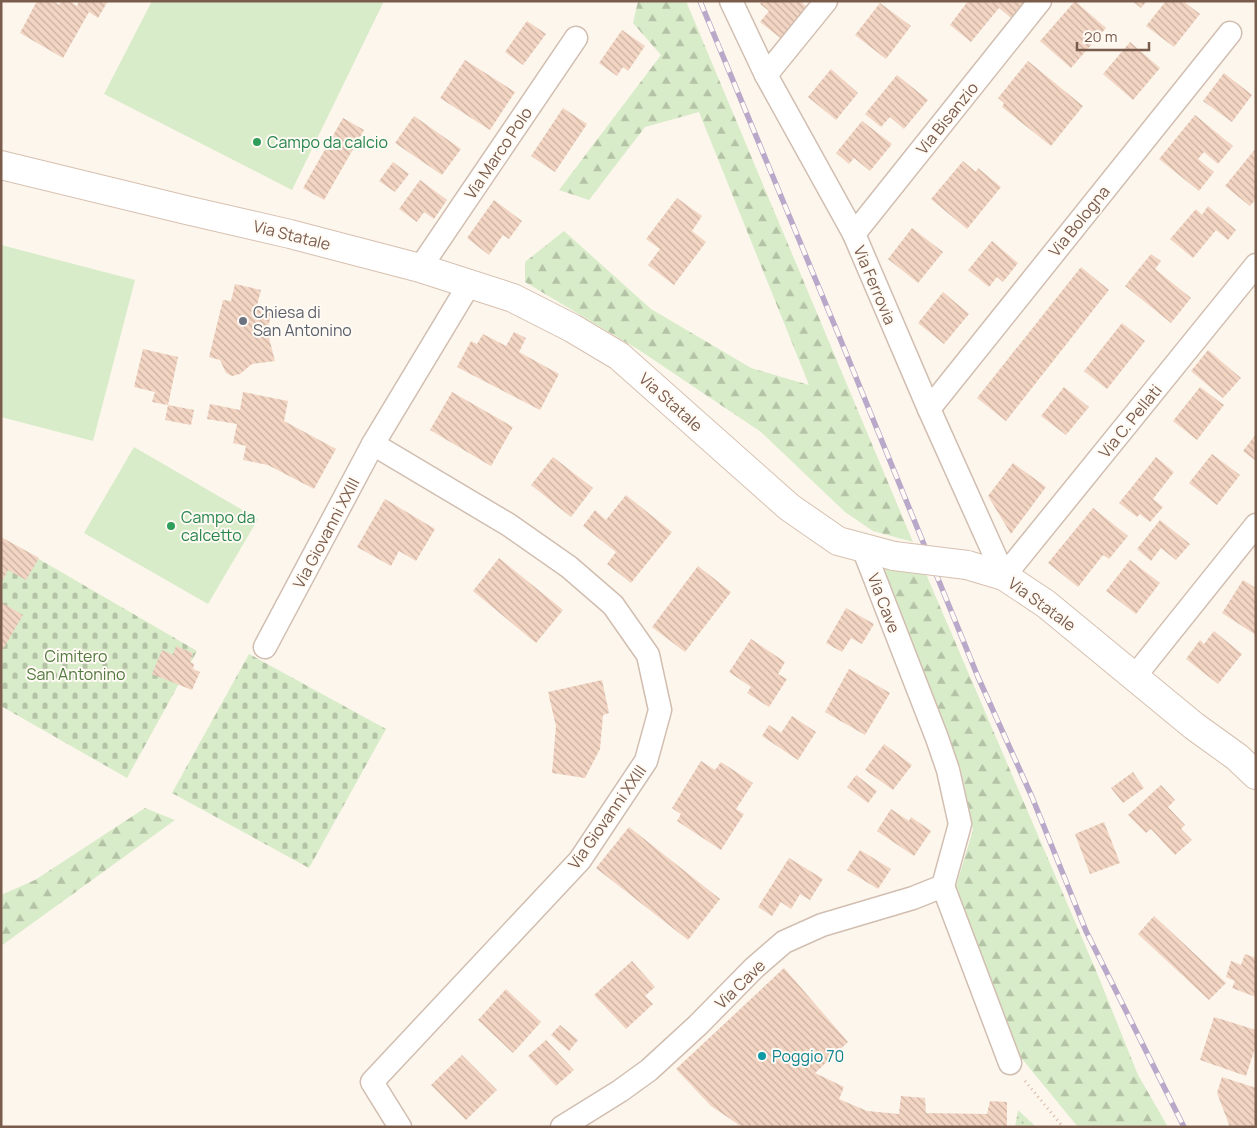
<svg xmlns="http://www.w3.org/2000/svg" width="1257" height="1128" font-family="Manrope,sans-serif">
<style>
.grass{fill:url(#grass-dots)}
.forest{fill:url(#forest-firs)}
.cemetery{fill:url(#cemetery-stones)}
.pitch{fill:#d8ecc9}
.building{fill:url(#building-back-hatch)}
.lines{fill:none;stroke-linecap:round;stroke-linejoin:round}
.street-casing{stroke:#d1beb0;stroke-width:25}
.secondary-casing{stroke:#d6c0b0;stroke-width:30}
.path{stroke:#d9b8a5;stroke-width:3;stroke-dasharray:1 4;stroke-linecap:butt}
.street{stroke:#fff;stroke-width:22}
.secondary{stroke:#fff;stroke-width:28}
.rail-casing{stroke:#b9a8c9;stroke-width:5.5}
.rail{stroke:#fffaf3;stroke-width:4;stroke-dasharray:11;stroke-linecap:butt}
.secondary-bridge-casing{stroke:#d6c0b0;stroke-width:30;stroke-linecap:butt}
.secondary-bridge{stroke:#fff;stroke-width:28}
.leisure-dot{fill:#2e9e5b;stroke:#fffaf3;stroke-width:2}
.worship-dot{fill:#6b7280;stroke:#fffaf3;stroke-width:2}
.culture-dot{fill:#0f9aa8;stroke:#fffaf3;stroke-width:2}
.labels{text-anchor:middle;stroke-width:4;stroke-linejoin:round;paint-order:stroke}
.street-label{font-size:16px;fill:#7a5c4d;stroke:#fffaf3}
.leisure-label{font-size:16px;fill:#27864d;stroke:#fffaf3;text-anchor:start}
.worship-label{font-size:16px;fill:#5b616d;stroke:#fffaf3;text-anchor:start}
.park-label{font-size:16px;fill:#537a41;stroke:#fffaf3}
.culture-label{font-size:16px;fill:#0d838f;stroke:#fffaf3;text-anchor:start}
</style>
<defs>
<pattern id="grass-dots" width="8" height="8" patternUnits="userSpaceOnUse" patternTransform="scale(1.25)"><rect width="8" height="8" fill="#d8ecc9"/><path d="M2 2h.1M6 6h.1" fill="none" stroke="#b4c2a5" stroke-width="1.8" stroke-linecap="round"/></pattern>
<pattern id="forest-firs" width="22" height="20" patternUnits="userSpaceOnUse" patternTransform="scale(1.25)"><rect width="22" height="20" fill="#d8ecc9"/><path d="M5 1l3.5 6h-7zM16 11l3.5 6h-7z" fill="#b4c2a5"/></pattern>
<pattern id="cemetery-stones" width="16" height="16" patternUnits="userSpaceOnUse" patternTransform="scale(1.25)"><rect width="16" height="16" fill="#d8ecc9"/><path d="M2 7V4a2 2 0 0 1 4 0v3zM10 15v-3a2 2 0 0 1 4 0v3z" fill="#b4c2a5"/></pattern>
<pattern id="building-back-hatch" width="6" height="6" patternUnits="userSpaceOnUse" patternTransform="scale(1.25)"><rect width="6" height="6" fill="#f3d5c3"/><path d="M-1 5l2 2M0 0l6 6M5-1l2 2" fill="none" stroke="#cab0a1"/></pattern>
</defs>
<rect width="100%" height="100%" fill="#fdf6ec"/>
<polygon class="grass" points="1018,1110 1036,1127 1015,1127"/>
<g class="forest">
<polygon points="638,1 686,1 913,542 873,531 845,512 761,432 639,350 525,282 525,262 564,231 651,309 751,368 809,385 699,112 645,127 589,200 559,190 661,55 633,23"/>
<polygon points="880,565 926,574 1097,973 1138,1075 1168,1127 1078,1127 1018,1054 956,886 973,830 961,770"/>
<polygon points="145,808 175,820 1,946 1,895 35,880"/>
</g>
<g class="cemetery">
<polygon points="1,537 197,651 127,778 1,706"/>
<polygon points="249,654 386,729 309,868 172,793"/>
</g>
<g class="pitch">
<polygon points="152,1 384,1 292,190 104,94"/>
<polygon points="1,245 135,280 93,441 1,417"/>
<polygon points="134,447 258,519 208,604 84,533"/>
</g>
<g class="building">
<polygon points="37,1 53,1 59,5 61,1 69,1 77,6 79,1 108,1 98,18 89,12 63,58 20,33"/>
<polygon points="762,1 800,1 808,8 783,40 760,22 769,11 760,4"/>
<polygon points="968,1 1004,2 1024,1 1011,18 999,8 971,42 950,25"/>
<polygon points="1075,1 1106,28 1071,68 1040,41"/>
<polygon points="1132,1 1147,1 1141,8"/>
<polygon points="1166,1 1183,1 1200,14 1174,47 1146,26"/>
<polygon points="880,3 911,26 886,59 855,35"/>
<polygon points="527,21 546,34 523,65 505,52"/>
<polygon points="622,30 645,46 628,71 623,67 617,76 599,63"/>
<polygon points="1130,42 1160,68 1133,100 1103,74"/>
<polygon points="465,60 515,92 490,130 440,98"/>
<polygon points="1028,61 1083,106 1051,146 1002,107 1004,103 998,98"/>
<polygon points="831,69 858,93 836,120 808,97"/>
<polygon points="1224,73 1252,95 1232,122 1203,101"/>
<polygon points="897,75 928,100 904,129 890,117 881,127 865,114"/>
<polygon points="563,108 587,124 555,172 531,156"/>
<polygon points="1195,115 1233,146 1218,164 1204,152 1198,159 1214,172 1199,191 1159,159"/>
<polygon points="414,116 461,149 442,175 395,143"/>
<polygon points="343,118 364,130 324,200 303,188"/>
<polygon points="862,121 892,144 870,171 854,158 849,164 836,153"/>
<polygon points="1256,148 1256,199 1250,206 1225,186"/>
<polygon points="963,161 976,172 978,168 1001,187 967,229 931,199"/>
<polygon points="393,162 409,174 395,192 379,181"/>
<polygon points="420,180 447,200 434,219 424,212 417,222 399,209"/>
<polygon points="677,198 702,216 692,231 706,242 674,285 648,265 660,249 646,239"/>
<polygon points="494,200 522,221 509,239 503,235 489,255 467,238"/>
<polygon points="1208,206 1236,230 1228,240 1216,230 1193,258 1170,239 1196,209 1202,215"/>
<polygon points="912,228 943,252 918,283 888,259"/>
<polygon points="992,241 1018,263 1003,282 997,277 989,287 968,270"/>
<polygon points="1151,254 1161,261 1155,269 1191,298 1171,323 1125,286"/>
<polygon points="1081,267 1109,290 1006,421 977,398"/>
<polygon points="235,284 261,290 256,309 272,313 267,330 275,361 252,364 240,374 232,376 226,373 220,360 209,357 223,300 231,301"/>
<polygon points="943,292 969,314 944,344 918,323"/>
<polygon points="1122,323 1145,341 1107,389 1084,371"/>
<polygon points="514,332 526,338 519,352 559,374 540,410 457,367 471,341 477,344 483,334 506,346"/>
<polygon points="143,349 178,357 168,405 152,402 155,392 134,387"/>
<polygon points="1208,350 1241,378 1223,398 1191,371"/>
<polygon points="1064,387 1089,407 1066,435 1041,416"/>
<polygon points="1200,387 1224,405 1197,440 1173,421"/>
<polygon points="243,392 288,401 284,421 336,449 314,489 268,465 243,460 246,446 233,443 237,424 207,419 210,404 240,410"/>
<polygon points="452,392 513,427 491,466 430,430"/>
<polygon points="168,405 194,410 191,425 165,420"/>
<polygon points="1256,434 1256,461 1243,451"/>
<polygon points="1212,454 1240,475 1217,505 1189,483"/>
<polygon points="553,457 593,488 571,517 531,485"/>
<polygon points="1156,457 1174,472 1153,499 1163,507 1150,522 1140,514 1137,517 1119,503"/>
<polygon points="1013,463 1046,487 1011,534 988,496"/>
<polygon points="626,495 672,532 631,583 607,564 616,552 583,526 595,510 606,520"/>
<polygon points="385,499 435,529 416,561 399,551 391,566 357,547"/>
<polygon points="1093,508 1128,536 1109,559 1103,555 1078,587 1048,563"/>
<polygon points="1160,520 1190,544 1176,560 1161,548 1151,561 1137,549"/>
<polygon points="1,537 39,558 26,580 8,570 1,583"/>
<polygon points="499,558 563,610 536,643 473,591"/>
<polygon points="1130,560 1160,583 1136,614 1106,591"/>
<polygon points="698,566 731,592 685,652 652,627"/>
<polygon points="1243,580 1256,588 1256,635 1222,613"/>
<polygon points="1,602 23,615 2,651 1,650"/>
<polygon points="846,608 874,624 862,644 851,638 842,652 826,643"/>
<polygon points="1214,631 1242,654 1218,684 1186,659 1200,640 1204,644"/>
<polygon points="751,639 785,662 778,674 787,679 769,707 747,693 751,687 729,672"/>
<polygon points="176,646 193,653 190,662 194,664 193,669 200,672 192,690 152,674 162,650 173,655"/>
<polygon points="849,669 890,693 865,735 825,712"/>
<polygon points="602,680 609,713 603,715 600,749 585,778 552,773 556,726 548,692"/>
<polygon points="792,716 816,732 798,760 762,736 769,725 781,733"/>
<polygon points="884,744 912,765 893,790 865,770"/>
<polygon points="701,761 715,770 721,762 753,783 736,809 744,814 721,850 677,821 681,814 672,808"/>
<polygon points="1133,772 1144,788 1123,803 1111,788"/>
<polygon points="856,775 877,791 868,803 847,787"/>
<polygon points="1161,785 1175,800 1168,807 1185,825 1181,829 1192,840 1175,855 1151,829 1146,833 1128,815"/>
<polygon points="891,809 909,821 911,817 931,831 914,856 877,831"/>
<polygon points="1104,822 1120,863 1090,874 1075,834"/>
<polygon points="629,827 720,899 688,940 596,868"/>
<polygon points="860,850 891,869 878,889 847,870"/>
<polygon points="789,858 823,879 810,900 800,894 791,909 781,902 772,916 758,907"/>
<polygon points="1154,916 1226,983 1209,1000 1138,934"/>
<polygon points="1245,954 1256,958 1256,997 1232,988 1235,981 1226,977 1231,961 1241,965"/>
<polygon points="632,961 655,987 645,996 653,1004 626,1029 594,995"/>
<polygon points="784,968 848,1042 815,1073 844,1087 839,1099 867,1111 899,1114 901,1096 925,1098 926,1113 987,1114 990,1101 1007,1102 1007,1127 742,1127 711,1106 676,1069"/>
<polygon points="506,989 541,1022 513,1053 478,1020"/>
<polygon points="1214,1017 1256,1030 1256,1045 1246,1076 1200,1060"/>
<polygon points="560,1025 578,1040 569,1051 551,1035"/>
<polygon points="546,1040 574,1070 556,1086 528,1056"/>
<polygon points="462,1055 497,1090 466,1120 431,1085"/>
<polygon points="1222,1077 1256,1088 1256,1127 1230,1127 1217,1093"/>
</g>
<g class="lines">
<g class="street-casing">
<g id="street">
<polyline points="731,1 766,75 854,234 929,409 1004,576 1256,265"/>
<polyline points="766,75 826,1"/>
<polyline points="854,234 1040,1"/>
<polyline points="420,268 576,38"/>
<polyline points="929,409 1230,33"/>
<polyline points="373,444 509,525 569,567 613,605 648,655 660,710 646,761 580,860 372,1082 400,1127"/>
<polyline points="265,647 373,444 470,283"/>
<polyline points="1135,676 1256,525"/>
<polyline points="943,886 1010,1063"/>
<polyline points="562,1127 620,1091 649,1070 698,1025 754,968 784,942 822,925 913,898 943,886 960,824 948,770 937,738 863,548"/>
</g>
</g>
<g class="secondary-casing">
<g id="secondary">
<polyline points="1,165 186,210 290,234 420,268 513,298 572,328 619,356 789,507 838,541 894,556"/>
<polyline points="967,565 1004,576 1046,604 1194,726 1237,757 1256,775"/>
</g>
</g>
<polyline class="path" points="1025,1081 1063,1127"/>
<use href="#street" class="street"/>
<use href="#secondary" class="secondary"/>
<g class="rail-casing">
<polyline id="rail" points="700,1 844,348 978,677 1032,797 1086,931 1184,1127"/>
</g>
<use href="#rail" class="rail"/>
<g class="secondary-bridge-casing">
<polyline id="secondary-bridge" points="894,556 967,565"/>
</g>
<use href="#secondary-bridge" class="secondary-bridge"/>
</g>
<g class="leisure-dot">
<circle cx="257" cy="142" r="5"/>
<circle cx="171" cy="526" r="5"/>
</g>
<circle class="worship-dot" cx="243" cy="321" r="5"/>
<circle class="culture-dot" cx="762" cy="1056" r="5"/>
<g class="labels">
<g class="street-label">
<text transform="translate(947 118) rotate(-51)" y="6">Via Bisanzio</text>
<text transform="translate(498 153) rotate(-56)" y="6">Via Marco Polo</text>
<text transform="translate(1079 221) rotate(-51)" y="6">Via Bologna</text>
<text transform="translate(292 235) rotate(14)" y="6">Via Statale</text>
<text transform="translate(875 285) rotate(67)" y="6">Via Ferrovia</text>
<text transform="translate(671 402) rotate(42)" y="6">Via Statale</text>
<text transform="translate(1130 421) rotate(-51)" y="6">Via C. Pellati</text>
<text transform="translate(326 533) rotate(-62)" y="6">Via Giovanni XXIII</text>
<text transform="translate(884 603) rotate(69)" y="6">Via Cave</text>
<text transform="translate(1042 604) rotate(36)" y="6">Via Statale</text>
<text transform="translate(607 817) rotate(-55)" y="6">Via Giovanni XXIII</text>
<text transform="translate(740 984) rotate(-44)" y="6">Via Cave</text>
</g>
<g class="leisure-label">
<text x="267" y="148">Campo da calcio</text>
<text x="181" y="523">Campo da<tspan x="181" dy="18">calcetto</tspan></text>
</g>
<g class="worship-label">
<text x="253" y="318">Chiesa di<tspan x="253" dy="18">San Antonino</tspan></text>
</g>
<g class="park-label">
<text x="76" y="662">Cimitero<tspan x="76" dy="18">San Antonino</tspan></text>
</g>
<g class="culture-label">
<text x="772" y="1062">Poggio 70</text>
</g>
</g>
<rect width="1257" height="1128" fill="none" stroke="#7a5c4d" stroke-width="5"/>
<path d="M1077 42v8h72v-8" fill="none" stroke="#7a5c4d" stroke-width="2.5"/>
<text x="1084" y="42" font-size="15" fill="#7a5c4d" stroke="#fffaf3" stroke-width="4" paint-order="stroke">20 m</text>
</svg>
